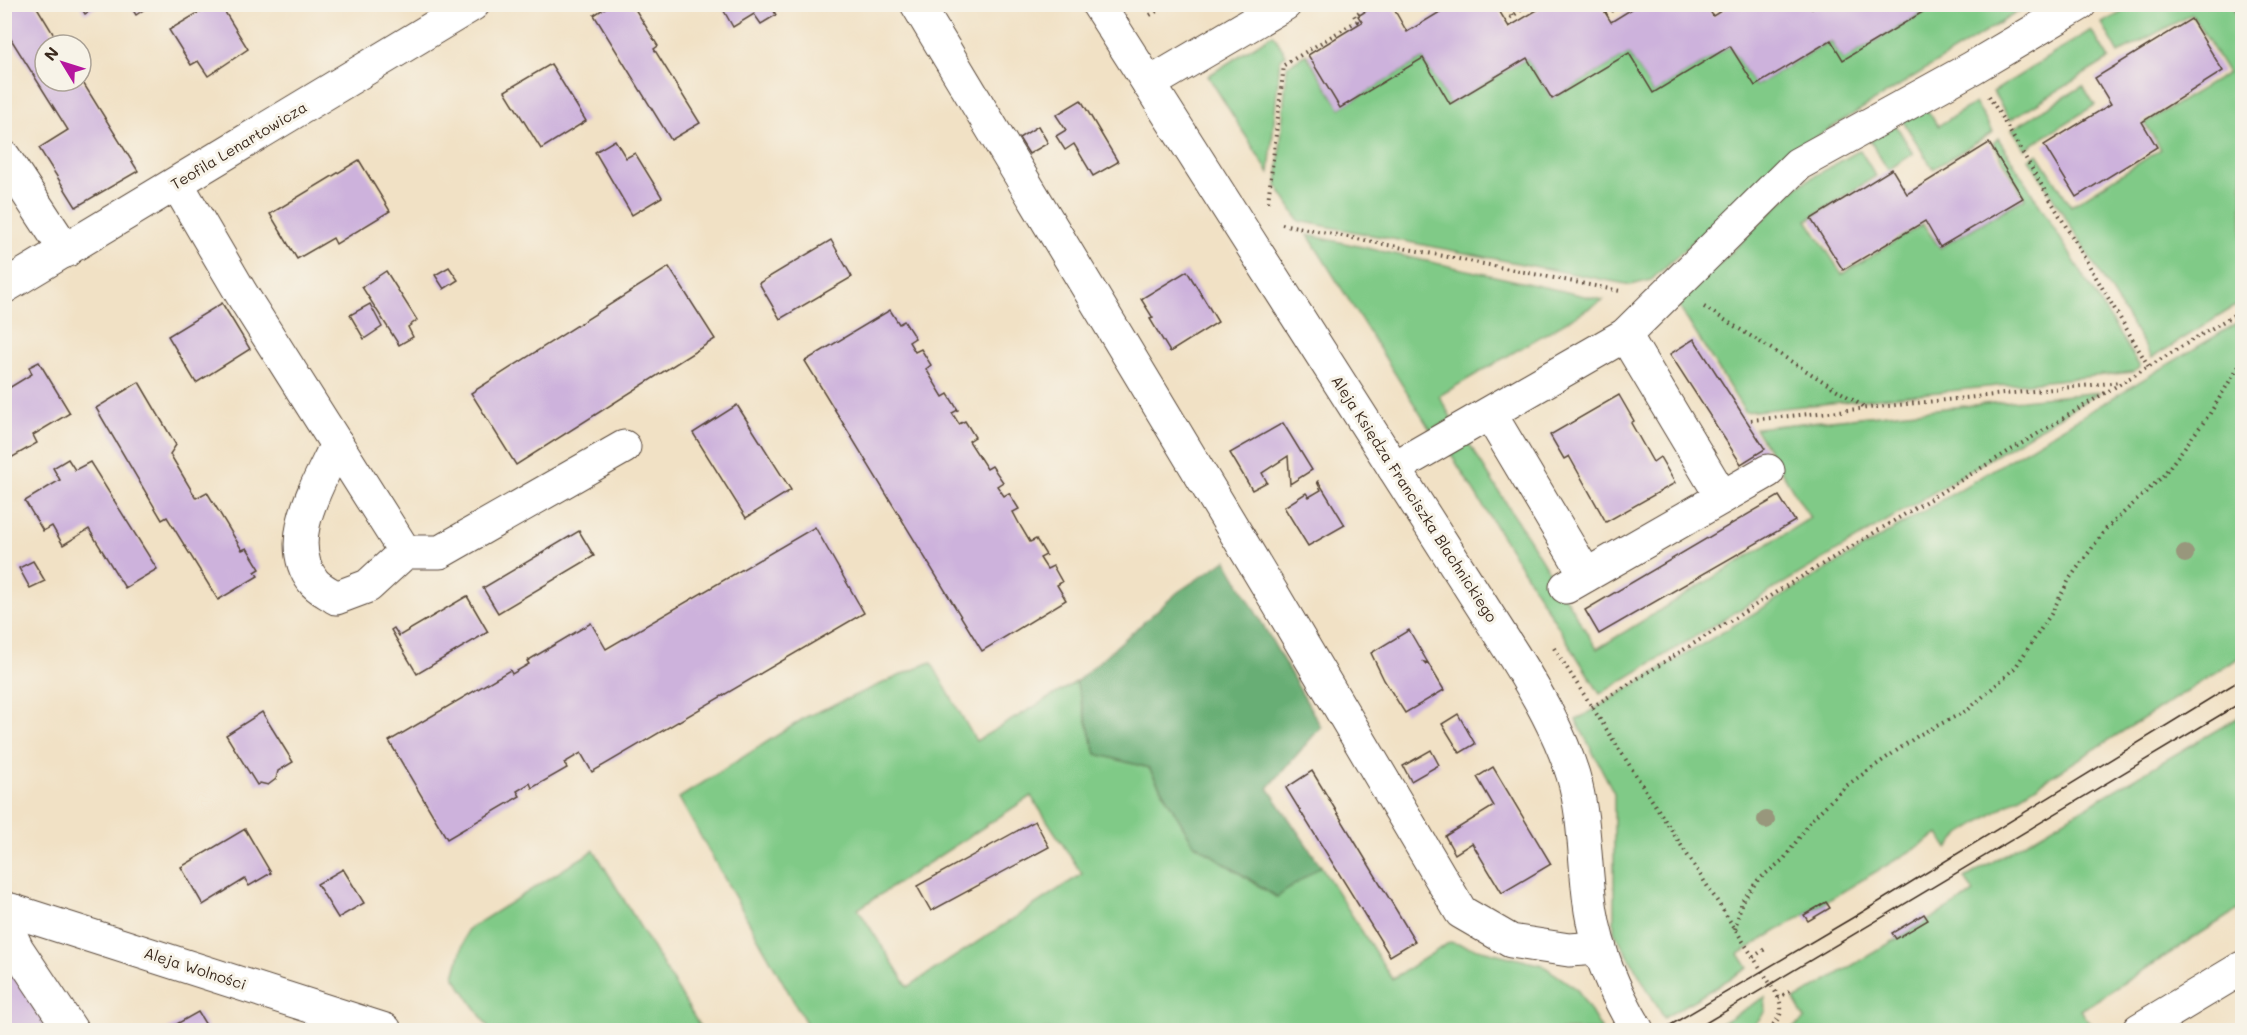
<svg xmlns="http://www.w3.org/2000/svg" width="2247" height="1035" font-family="Mali,sans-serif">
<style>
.green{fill:#80ca87;stroke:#5e7a52;stroke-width:1.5;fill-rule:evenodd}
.forest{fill:#68ae74;stroke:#526c49;stroke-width:1.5}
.building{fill:#cdb2dc}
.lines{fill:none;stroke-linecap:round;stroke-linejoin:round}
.minor-casing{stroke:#564537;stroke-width:35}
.path{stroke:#564537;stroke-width:4;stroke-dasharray:1.5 4.5;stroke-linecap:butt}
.minor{stroke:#fff;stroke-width:33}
.tram{stroke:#3b2a1e;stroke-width:1.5}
.tree{fill:#98977b}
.labels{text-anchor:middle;stroke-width:6;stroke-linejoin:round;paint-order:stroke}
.street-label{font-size:15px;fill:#3b2a1e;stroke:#f7f3e8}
</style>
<rect width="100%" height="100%" fill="#f7f3e8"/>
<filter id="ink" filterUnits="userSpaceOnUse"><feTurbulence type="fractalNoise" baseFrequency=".0167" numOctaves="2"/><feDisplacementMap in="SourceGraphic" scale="12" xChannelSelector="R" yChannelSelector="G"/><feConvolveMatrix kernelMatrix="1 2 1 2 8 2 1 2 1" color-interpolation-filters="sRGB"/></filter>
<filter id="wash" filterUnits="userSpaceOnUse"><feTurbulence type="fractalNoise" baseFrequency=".008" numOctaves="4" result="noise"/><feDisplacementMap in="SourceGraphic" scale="24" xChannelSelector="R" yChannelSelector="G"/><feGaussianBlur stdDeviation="1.35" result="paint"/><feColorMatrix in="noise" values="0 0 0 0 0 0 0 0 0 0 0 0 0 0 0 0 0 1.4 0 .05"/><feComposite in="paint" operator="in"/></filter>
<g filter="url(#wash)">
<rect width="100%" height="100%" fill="#f1e1c5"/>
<g class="green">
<polygon points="1936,5 2029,5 1792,152 1651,280 1631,285 1299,221 1277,186 1287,66 1306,54 1340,108 1423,58 1450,104 1527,58 1552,99 1629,53 1653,93 1730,46 1755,86 1831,41 1843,60"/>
<polygon points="2135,5 2231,5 2242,25 2242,302 2152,358 2029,159 2038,154 2071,206 2161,149 2145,123 2228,73 2192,14 2119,53 2102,23"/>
<polygon points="2091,30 2109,59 2010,120 1993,92"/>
<polygon points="1273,34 1286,55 1280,59 1269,173 1208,76"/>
<polygon points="2083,86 2095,105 2025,149 2012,129"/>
<polygon points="1975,103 1993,132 1933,169 1903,121 1925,107 1938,126"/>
<polygon points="1896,125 1913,154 1888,170 1870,141"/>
<polygon points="1998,138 2140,367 2133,372 1745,412 1678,305 1799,185 1860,150 1876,176 1807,220 1842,274 1923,224 1940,248 2025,198 1993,143"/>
<polygon points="1308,235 1603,300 1439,396 1452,419 1431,431"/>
<polygon points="2242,320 2242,656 1959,835 1948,849 1939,834 1760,941 1739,954 1748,968 1664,1018 1614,931 1614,793 1576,720"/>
<polygon points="2100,392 1600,694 1447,448 1465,437 1597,649 1810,518 1755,428"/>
<path d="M931,662L976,741L1076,682L1096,754L1149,768L1193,843L1276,897L1321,866L1392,979L1450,942L1542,965L1577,989L1602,1030H810L679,798L806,717ZM1031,796L1082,874L908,987L858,909Z"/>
<polygon points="2242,715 2242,907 2081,1010 2094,1030 1790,1030 1805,1019 1794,1000 1974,893 1965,878"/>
<polygon points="594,850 702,1030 490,1030 454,976 467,930"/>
<polygon points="1765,997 1766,1011 1750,1030 1710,1030"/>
</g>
<polygon class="forest" points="1226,560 1321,727 1268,788 1321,866 1277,897 1193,843 1149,768 1096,754 1076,682 1178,592"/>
<g id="blocks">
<g class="building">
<polygon points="4,4 35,4 60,45 45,45 45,81 82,81 138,171 76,207 39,148 68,130 4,28"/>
<polygon points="79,4 101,4 85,14"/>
<polygon points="129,4 152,4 136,15"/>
<polygon points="213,4 220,4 248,49 208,76 198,61 191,65 169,30"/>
<polygon points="611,4 632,4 658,46 654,49 700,123 671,140 594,15"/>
<polygon points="720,4 770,4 776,15 761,24 754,14 733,27"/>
<polygon points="1377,4 1391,4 1407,32 1453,4 1495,4 1509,27 1547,4 1600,4 1611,22 1640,4 1706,4 1713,16 1732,4 1809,4 1812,9 1820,4 1936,4 1843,60 1831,40 1755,86 1730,46 1653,93 1629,53 1552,99 1527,58 1450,104 1423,58 1340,108 1308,55 1362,22 1358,16"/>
<polygon points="2234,4 2242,4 2242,18"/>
<polygon points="2191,19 2223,71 2142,122 2157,147 2076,197 2044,145 2111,104 2095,78"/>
<polygon points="551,64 586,121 541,149 505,91"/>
<polygon points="1081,100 1118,162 1093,176 1074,144 1065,150 1056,136 1066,130 1056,115"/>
<polygon points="1038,126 1048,143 1029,154 1019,138"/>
<polygon points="615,140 626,158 635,153 662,197 632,215 595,152"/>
<polygon points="1989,143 2023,198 1940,247 1925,221 1843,270 1811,219 1892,169 1907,194"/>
<polygon points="359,160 390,211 336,244 333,238 297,259 270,214"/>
<polygon points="831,240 852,277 780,319 759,283"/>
<polygon points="449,267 458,280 444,289 435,275"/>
<polygon points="669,267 715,339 516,465 471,393"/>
<polygon points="386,271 417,320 408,327 413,337 399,345 362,287"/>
<polygon points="1187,271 1218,322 1170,352 1150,319 1153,318 1141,299"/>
<polygon points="222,303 250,349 196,383 168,336"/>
<polygon points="370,304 382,327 364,339 350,315"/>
<polygon points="890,310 899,324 904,321 915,338 909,342 915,352 921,349 931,365 926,369 943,397 948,394 958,410 952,413 959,424 965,421 975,437 969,441 987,469 992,466 1003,482 997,486 1004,496 1009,493 1019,509 1013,512 1021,527 1030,542 1036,539 1046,555 1040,558 1047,569 1053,566 1062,582 1057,585 1066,600 982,651 805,361"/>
<polygon points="1694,339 1765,449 1741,464 1670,354"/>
<polygon points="39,362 70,413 33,435 37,443 4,462 4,391 32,374 29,367"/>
<polygon points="139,382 176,445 170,454 196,498 207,492 242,550 247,548 260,569 255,572 258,576 218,600 167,517 162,520 96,408"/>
<polygon points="1619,395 1634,421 1631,423 1653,462 1660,457 1675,483 1606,522 1569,456 1564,459 1550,435"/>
<polygon points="737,405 791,490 746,518 693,433"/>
<polygon points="1283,423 1312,470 1290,484 1288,456 1262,473 1267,482 1252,490 1230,453"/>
<polygon points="68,459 75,470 90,462 157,569 125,588 89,529 63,545 52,526 43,531 25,501 60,480 53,468"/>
<polygon points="1318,481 1345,525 1308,546 1284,507 1306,493 1309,497 1321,490 1317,482"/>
<polygon points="1779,496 1795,521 1599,634 1585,610"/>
<polygon points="815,527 864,613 592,772 581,753 564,763 567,768 532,788 530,783 517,791 520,796 447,839 389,741 510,670 512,674 529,664 527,661 591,623 606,649"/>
<polygon points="579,531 594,556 498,613 483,588"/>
<polygon points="33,561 45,581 30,588 19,568"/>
<polygon points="467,596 488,632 417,674 391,630 394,628 399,636"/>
<polygon points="1409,630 1428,663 1424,662 1426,664 1428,663 1444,690 1405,713 1384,680 1371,653"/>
<polygon points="262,712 293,762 278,771 276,779 268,785 260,783 257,785 226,735"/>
<polygon points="1458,714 1475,744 1460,753 1442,724"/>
<polygon points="1431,750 1439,765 1411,781 1403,766"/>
<polygon points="1493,767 1551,864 1502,893 1472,843 1455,854 1445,836 1494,806 1477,777"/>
<polygon points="1312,771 1415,941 1390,956 1286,788"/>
<polygon points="1035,821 1049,847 931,911 917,886"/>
<polygon points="245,829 271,873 249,886 245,879 203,905 181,867"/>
<polygon points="343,869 364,903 338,918 317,884"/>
<polygon points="1826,902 1830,908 1808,921 1804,915"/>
<polygon points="1924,914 1928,920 1896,939 1892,933"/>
<polygon points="4,960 55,1030 4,1030"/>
<polygon points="198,1012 209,1030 166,1030"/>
</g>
</g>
</g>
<g filter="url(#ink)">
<use href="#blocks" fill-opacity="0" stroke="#564537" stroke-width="1.5"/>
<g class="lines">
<g class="minor-casing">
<g id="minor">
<polyline points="917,4 1275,598 1461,912 1511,941 1569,950 1599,948"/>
<path d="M1098,4L1514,656C1537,693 1560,733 1573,775C1586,819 1584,866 1591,911C1598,955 1615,993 1637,1030"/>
<polyline points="1149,84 1285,4"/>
<polyline points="4,157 66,251"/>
<polyline points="177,184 241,293 405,552 440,552 624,447"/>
<polyline points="4,287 473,4"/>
<polyline points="1625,335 1722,497"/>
<polyline points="1490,414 1586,575"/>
<path d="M337,444C319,484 282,540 313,581C318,588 329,593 336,598L368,586L405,552"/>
<polyline points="1394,468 1625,335 1798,164 1972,68 2080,4"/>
<polyline points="1566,587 1768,471"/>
<polyline points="4,908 385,1030"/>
<polyline points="14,911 10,934 17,949 71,1030"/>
<polyline points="2139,1030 2242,968"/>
</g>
</g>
<g class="path">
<polyline points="1144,4 1149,14"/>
<polyline points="1506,4 1513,16"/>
<polyline points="1614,4 1616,8 1622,4"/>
<polyline points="1709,10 1718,4"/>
<polyline points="1606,14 1616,8"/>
<polyline points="1150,15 1169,4"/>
<polyline points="1505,21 1530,4"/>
<polyline points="1989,96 2149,367"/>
<polyline points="1268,202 1284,65 1357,21 1354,15 1373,4"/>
<polyline points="1282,224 1620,291"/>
<polyline points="1704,307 1866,408"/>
<polyline points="1751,420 2121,382"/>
<path d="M1554,648L1775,991C1785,1010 1783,1015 1768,1030"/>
<polyline points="1592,707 1778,591 2242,310"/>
<polyline points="1735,929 1742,901 1758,880 1784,859 1813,818 1846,786 1919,735 1968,710 2015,668 2051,614 2070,578 2106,529 2162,477 2209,415 2242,361"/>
<polyline points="1753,957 1765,949"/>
<polyline points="1778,998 1790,991"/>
</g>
<use href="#minor" class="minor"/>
<g class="tram">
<polyline points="1662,1030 1859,914 2242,679"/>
<polyline points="1694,1030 2242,702"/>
</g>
</g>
<g class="tree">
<circle cx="2185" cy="554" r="9"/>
<circle cx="1766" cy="820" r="9"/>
</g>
</g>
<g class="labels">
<g class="street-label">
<text transform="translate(239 146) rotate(-31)" y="5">Teofila Lenartowicza</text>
<text transform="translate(1414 499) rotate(57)" y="5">Aleja Księdza Franciszka Blachnickiego</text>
<text transform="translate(195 969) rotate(18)" y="5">Aleja Wolności</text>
</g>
</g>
<rect width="2247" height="1035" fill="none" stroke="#f7f3e8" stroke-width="24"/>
<g transform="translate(63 63) rotate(308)"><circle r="28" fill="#f7f3e8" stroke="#aca397" stroke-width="1.5"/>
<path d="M0-4.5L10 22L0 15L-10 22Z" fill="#b5179e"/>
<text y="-9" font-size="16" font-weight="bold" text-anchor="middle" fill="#3b2a1e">N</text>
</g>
</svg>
